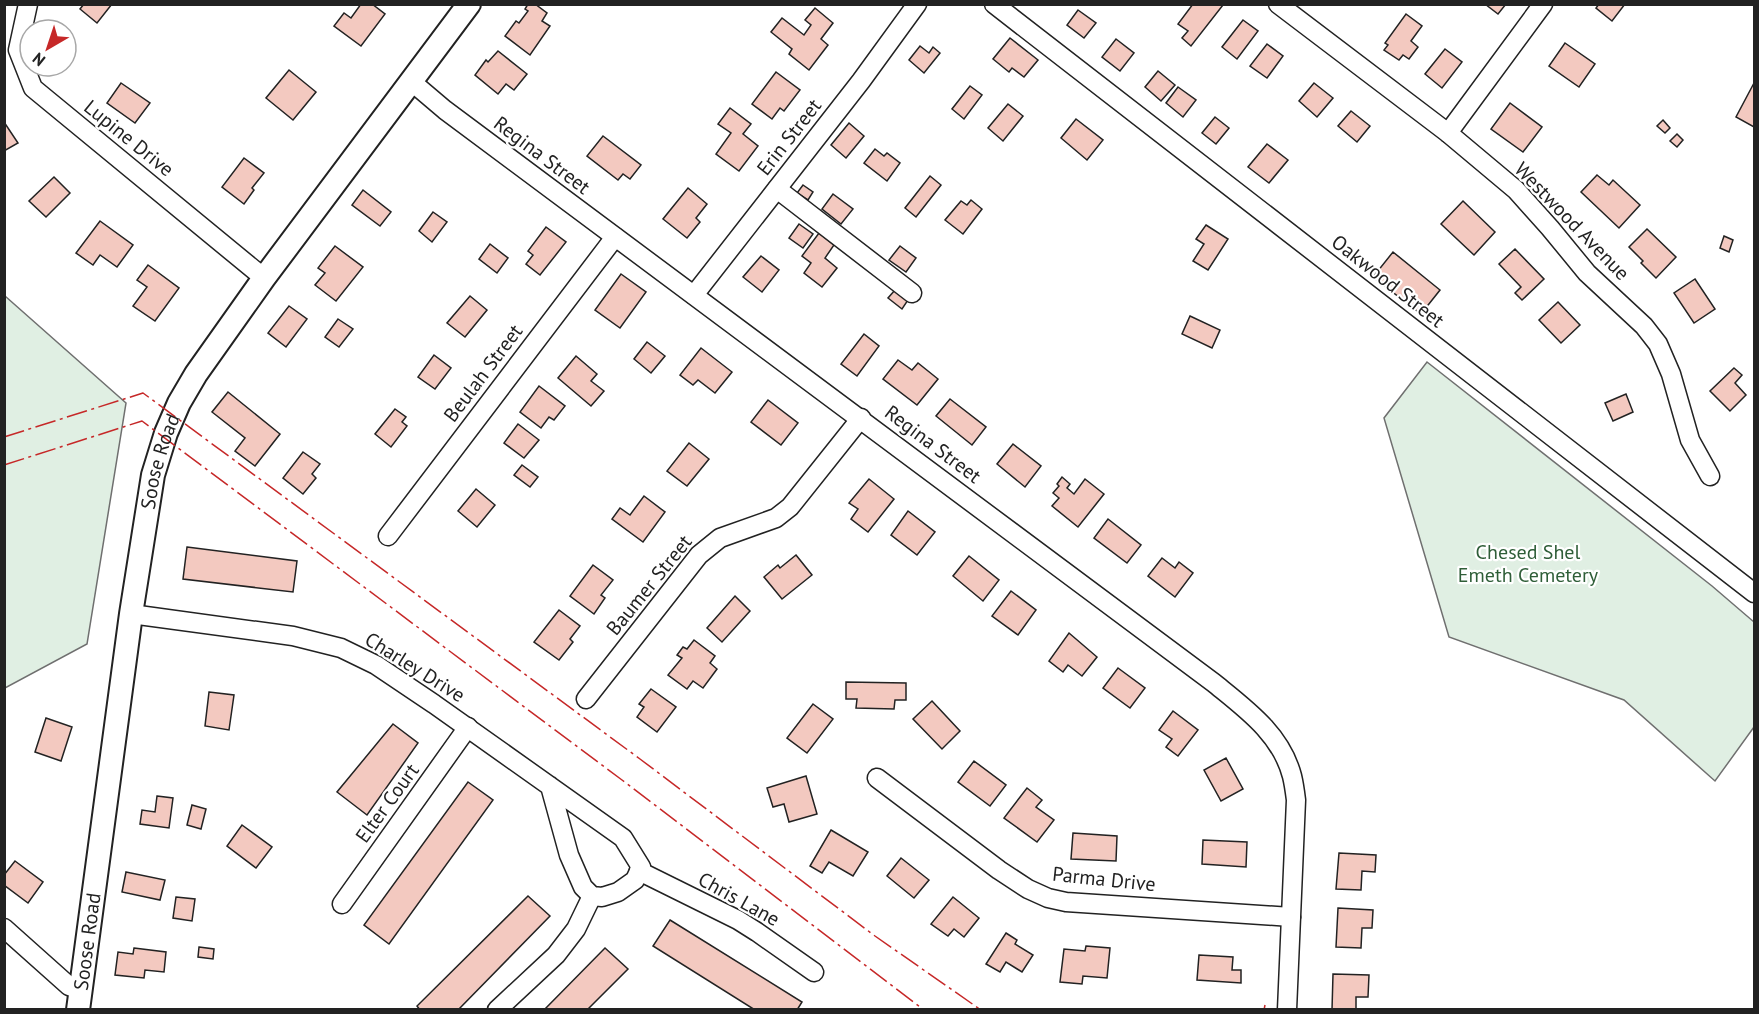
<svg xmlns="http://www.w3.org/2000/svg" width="1759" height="1014" font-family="'PT Sans',sans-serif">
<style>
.green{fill:#e0efe3;stroke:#6f6f6f;stroke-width:1.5}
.building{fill:#f3c9c0;stroke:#222;stroke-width:1.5}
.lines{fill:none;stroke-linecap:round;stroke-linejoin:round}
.minor-casing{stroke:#222;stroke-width:21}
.tertiary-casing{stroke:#222;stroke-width:26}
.minor{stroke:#fff;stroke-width:18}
.tertiary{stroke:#fff;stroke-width:22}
.power{stroke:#c62828;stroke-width:1.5;stroke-dasharray:21 4.5 3 4.5;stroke-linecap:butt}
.labels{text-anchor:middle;stroke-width:4.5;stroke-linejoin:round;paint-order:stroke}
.street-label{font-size:20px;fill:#222;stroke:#fff}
.park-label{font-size:20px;fill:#2f5e38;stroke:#fff}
</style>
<rect width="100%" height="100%" fill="#fff"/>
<g class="green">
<polygon points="5,296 126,403 87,644 5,688"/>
<polygon points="1427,362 1712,586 1754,622 1754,727 1715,781 1624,700 1449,637 1384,418"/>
</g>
<g class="building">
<polygon points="84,4 112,4 97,23 80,9"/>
<polygon points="361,4 372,4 385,14 361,46 334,26 344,13 351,18"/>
<polygon points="528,4 535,4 547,13 542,21 550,26 530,55 505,36 516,21 519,23 528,11 525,9"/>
<polygon points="1193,4 1223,5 1191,46 1182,38 1188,31 1178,24"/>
<polygon points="1485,4 1506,4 1498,14"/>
<polygon points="1599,4 1625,4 1612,21 1596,8"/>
<polygon points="815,8 833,23 821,39 828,45 809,70 789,54 792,49 771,32 782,18 804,35 811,25 805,20"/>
<polygon points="1078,10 1096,23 1084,38 1067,25"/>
<polygon points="1406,14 1422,26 1411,41 1418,47 1409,59 1403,55 1399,60 1384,50 1388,45 1385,43"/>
<polygon points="1243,20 1258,31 1237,59 1222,47"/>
<polygon points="1010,38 1038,60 1024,77 1012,68 1009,72 993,59"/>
<polygon points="1116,39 1134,53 1120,71 1102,57"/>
<polygon points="1565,43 1595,64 1579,87 1549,66"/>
<polygon points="1267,44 1283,56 1267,78 1250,66"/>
<polygon points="920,46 929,53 933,47 940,53 924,73 909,60"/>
<polygon points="1445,49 1462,62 1442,88 1425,74"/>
<polygon points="498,51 527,74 514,90 506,84 498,94 475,75 486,60 488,62"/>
<polygon points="289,70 316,92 293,120 266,98"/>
<polygon points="1158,71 1175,85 1161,101 1145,87"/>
<polygon points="776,72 800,90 784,111 780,108 772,119 752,104"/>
<polygon points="121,83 150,103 135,123 107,103"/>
<polygon points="1314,83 1333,98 1317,117 1299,101"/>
<polygon points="1754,83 1754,127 1736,117"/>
<polygon points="970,86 982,95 964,119 952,109"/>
<polygon points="1178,87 1196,100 1183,117 1166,103"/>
<polygon points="1510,103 1542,127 1523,152 1491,129"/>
<polygon points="1008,104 1023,116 1003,141 988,128"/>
<polygon points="730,108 751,124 743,134 758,146 739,171 716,154 731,133 718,124"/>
<polygon points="1351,111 1370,126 1357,142 1338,126"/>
<polygon points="1215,117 1229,128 1216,144 1202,133"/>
<polygon points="1076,119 1103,140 1087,160 1061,138"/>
<polygon points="1663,120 1670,128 1665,133 1657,126"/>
<polygon points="4,122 18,143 4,151"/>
<polygon points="849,123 864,136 846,158 831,145"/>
<polygon points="1677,134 1683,140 1677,147 1670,141"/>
<polygon points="603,136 641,165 630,179 623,174 618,180 587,156"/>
<polygon points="1267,144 1288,160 1269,183 1248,167"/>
<polygon points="875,149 884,156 887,153 900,163 887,181 864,163"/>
<polygon points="244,158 264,173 252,188 254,190 244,204 222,187"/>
<polygon points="1597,175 1609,185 1613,180 1640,205 1619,228 1581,192"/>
<polygon points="930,176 941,185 916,217 905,208"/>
<polygon points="54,177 70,193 46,217 29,201"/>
<polygon points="803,185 813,192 808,200 797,193"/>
<polygon points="688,188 707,204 696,218 700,222 687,238 663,219"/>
<polygon points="363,190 391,212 380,226 352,205"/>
<polygon points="833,194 853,209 841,224 822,209"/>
<polygon points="971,200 982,209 963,234 945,220 961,201 967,205"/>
<polygon points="1463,201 1495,232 1474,255 1441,224"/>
<polygon points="433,212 447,222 432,242 419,231"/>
<polygon points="100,221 133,245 117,267 100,255 93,265 76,253"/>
<polygon points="799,224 813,234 803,248 789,238"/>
<polygon points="1206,225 1228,239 1208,270 1193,261 1204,244 1196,239"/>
<polygon points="546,227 566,242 540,275 526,264 533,255 528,251"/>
<polygon points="1647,229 1676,257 1656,278 1641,263 1643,261 1629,247"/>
<polygon points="819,233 834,245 825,258 837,268 822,287 804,273 811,263 802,256"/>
<polygon points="1724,236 1733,240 1729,252 1720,248"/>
<polygon points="490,244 508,258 497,273 479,259"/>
<polygon points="335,246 363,267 336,301 315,285 325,273 318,268"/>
<polygon points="900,246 916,258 906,272 889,260"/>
<polygon points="1515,249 1544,279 1522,300 1515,293 1521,287 1499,264"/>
<polygon points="1393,252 1440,290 1421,314 1373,277"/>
<polygon points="761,256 779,270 762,292 743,277"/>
<polygon points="148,265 179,288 155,321 133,306 147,287 137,280"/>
<polygon points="621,274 646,292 620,328 595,310"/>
<polygon points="1695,279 1715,309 1694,323 1674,293"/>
<polygon points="895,290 908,300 902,309 888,298"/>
<polygon points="470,296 487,310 465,337 447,323"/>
<polygon points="1558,302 1580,325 1561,343 1539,320"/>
<polygon points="289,306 307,319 286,347 268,333"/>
<polygon points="1190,316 1220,330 1212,348 1182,334"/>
<polygon points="338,319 353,329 339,347 325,337"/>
<polygon points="864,334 879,346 857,376 841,364"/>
<polygon points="647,342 665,356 651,373 634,359"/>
<polygon points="701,348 732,372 715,393 698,380 693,385 680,375"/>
<polygon points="434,355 451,368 435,389 418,377"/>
<polygon points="576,356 597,374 591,381 604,391 591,406 558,378"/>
<polygon points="898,360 912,370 918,363 938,379 917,405 883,379"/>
<polygon points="1734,368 1742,375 1735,383 1746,395 1730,411 1710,391"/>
<polygon points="539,386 565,406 554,420 549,417 541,428 520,412"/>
<polygon points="228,392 280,434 255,466 235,451 245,438 212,412"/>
<polygon points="1626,394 1633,412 1613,421 1605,403"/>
<polygon points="950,399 986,427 972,445 936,416"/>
<polygon points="768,400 798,423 781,445 751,422"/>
<polygon points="395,409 406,417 402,422 407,426 391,447 375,434"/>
<polygon points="518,424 539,440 524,458 504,443"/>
<polygon points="689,443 709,459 687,486 667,471"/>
<polygon points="1013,444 1041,466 1025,487 997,464"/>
<polygon points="303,452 320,464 312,474 316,478 303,494 283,478"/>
<polygon points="522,465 538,477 530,487 514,475"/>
<polygon points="1062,477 1070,484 1067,488 1074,494 1085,479 1104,494 1078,527 1052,506 1059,498 1053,493 1059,486 1057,484"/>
<polygon points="869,479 894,499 868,532 851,519 858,509 849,503"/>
<polygon points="476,489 495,505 477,527 458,511"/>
<polygon points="644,496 665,512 643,542 612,519 620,508 630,515"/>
<polygon points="908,511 935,532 917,555 891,535"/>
<polygon points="1108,519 1141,545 1127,563 1094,538"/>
<polygon points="187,547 297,561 293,592 183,579"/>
<polygon points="796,555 812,575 782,599 764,577 778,565 780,568"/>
<polygon points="969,556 999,580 983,601 953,576"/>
<polygon points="1162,558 1175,568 1179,562 1193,573 1175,597 1148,576"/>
<polygon points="593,565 613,580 601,595 605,598 594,614 570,596"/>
<polygon points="1011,591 1036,610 1018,635 992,616"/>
<polygon points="735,596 750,611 722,642 707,628"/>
<polygon points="559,610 580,626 570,639 573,642 559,660 534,642"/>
<polygon points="1069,633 1097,657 1082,676 1068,665 1063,672 1049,661"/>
<polygon points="694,640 715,656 710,663 717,669 703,688 693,681 687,689 668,675 682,658 677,655 683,647 687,649"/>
<polygon points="1118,668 1145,688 1130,708 1103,688"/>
<polygon points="846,682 906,683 906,700 895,700 894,709 856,708 857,699 846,699"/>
<polygon points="651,689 676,707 657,732 637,717 644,707 639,704"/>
<polygon points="209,692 234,695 229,730 205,726"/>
<polygon points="932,701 960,731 942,749 913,719"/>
<polygon points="813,704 833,719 807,753 787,738"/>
<polygon points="1173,711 1198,730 1178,756 1166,747 1172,739 1159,730"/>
<polygon points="46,718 72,727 61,761 35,752"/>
<polygon points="393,724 418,743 367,815 337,792"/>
<polygon points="1226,758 1243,789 1221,801 1204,770"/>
<polygon points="974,761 1006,785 990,806 958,782"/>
<polygon points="806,776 817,814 789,822 784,804 773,807 767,788"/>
<polygon points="468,782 493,800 389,944 364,925"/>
<polygon points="1027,788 1042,800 1036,807 1054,820 1037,842 1004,818"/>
<polygon points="157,796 173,798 169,828 140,824 142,810 155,812"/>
<polygon points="192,805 206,809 201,829 187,825"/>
<polygon points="242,825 272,847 256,868 227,846"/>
<polygon points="831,830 868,852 853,876 829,862 822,873 810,866"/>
<polygon points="1073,833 1117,836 1116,861 1071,859"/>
<polygon points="1203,840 1247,842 1246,867 1202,864"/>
<polygon points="1339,853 1376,855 1375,872 1362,871 1361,890 1336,889"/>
<polygon points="901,858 929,880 914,898 887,876"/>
<polygon points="15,861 43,882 28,903 4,885 4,875"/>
<polygon points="126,872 165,880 160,900 122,892"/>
<polygon points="528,896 550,916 458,1010 420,1010 417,1006"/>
<polygon points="176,897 195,899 192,921 173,918"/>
<polygon points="953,897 979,918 964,937 954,929 948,936 931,924"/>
<polygon points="1338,908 1373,910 1372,928 1362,928 1361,948 1336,947"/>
<polygon points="670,920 802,1002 797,1010 755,1010 653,946"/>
<polygon points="1006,933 1017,940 1015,944 1033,955 1022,972 1006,962 1000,972 986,964"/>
<polygon points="1086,946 1110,948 1107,978 1083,976 1082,984 1060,982 1064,949 1085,951"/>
<polygon points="199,947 214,949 213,959 198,957"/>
<polygon points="134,948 166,952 164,972 145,970 144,978 115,975 118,952 133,954"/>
<polygon points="605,948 628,969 587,1010 544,1010"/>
<polygon points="1199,955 1233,957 1232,970 1241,970 1241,983 1197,980"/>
<polygon points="1333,974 1369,975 1368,997 1356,997 1356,1010 1332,1010"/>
</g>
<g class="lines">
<g class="minor-casing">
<g id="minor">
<polyline points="28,4 18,50 33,88 264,278"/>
<polyline points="994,4 1754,593"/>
<polyline points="1278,4 1448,133 1516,190 1550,228 1587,273 1644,326 1658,344 1671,374 1690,440 1710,476"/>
<path d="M412,82L445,110L1214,683C1246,709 1281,734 1292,776C1294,784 1295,792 1296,800L1287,1010"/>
<polyline points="1448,133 1543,4"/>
<polyline points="777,189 912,293"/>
<polyline points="694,295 861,81 917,4"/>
<polyline points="388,536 615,237"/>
<polyline points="131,614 293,636 341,648 376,665 434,704 623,838 641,867 635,880 618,892 602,897 592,896 583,887 569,855 550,786"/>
<polyline points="586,699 699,555 720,538 776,518 790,507 861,418"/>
<polyline points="877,778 999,870 1028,889 1048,898 1066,902 1291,917"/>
<polyline points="639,871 738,920 757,932 814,972"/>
<polyline points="342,904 468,727"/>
<polyline points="4,928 69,986 81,990"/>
<polyline points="497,1010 556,955 576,929 592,896"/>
</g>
</g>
<g class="tertiary-casing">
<g id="tertiary">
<path id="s1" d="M78,1010L131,614L153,475L166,433L179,403L196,374L264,278L469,4"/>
</g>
</g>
<use href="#minor" class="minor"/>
<use href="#tertiary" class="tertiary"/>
<g class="power">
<polyline points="4,437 143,393 640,759 875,936 981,1010"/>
<polyline points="4,465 142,421 622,780 924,1010"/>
<polyline points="1264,1010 1265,1005"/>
</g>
</g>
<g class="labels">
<g class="street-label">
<text transform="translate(789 137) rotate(-52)" y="7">Erin Street</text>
<text transform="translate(129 138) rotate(39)" y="7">Lupine Drive</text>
<text transform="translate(542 155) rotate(37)" y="7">Regina Street</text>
<text transform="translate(1572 221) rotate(46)" y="7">Westwood Avenue</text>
<text transform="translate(1388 281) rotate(38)" y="7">Oakwood Street</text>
<text transform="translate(483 373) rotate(-53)" y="7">Beulah Street</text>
<text transform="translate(933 444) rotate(37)" y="7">Regina Street</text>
<text dy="7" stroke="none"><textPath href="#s1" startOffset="555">Soose Road</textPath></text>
<text transform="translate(649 585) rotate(-51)" y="7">Baumer Street</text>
<text transform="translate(415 667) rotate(32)" y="7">Charley Drive</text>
<text transform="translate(387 803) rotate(-54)" y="7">Elter Court</text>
<text transform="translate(1104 879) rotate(6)" y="7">Parma Drive</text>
<text transform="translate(739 899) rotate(29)" y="7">Chris Lane</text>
<text dy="7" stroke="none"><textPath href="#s1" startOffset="69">Soose Road</textPath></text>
</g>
<g class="park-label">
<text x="1528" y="559">Chesed Shel<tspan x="1528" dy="23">Emeth Cemetery</tspan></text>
</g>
</g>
<rect width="1759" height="1014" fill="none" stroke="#222222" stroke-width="12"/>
<g transform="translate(48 48) rotate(219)"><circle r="28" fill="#ffffff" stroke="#a7a7a7" stroke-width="1.5"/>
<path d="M0-4.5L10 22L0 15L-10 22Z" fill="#c62828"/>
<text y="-9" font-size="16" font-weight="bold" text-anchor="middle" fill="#222222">N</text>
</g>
</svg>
